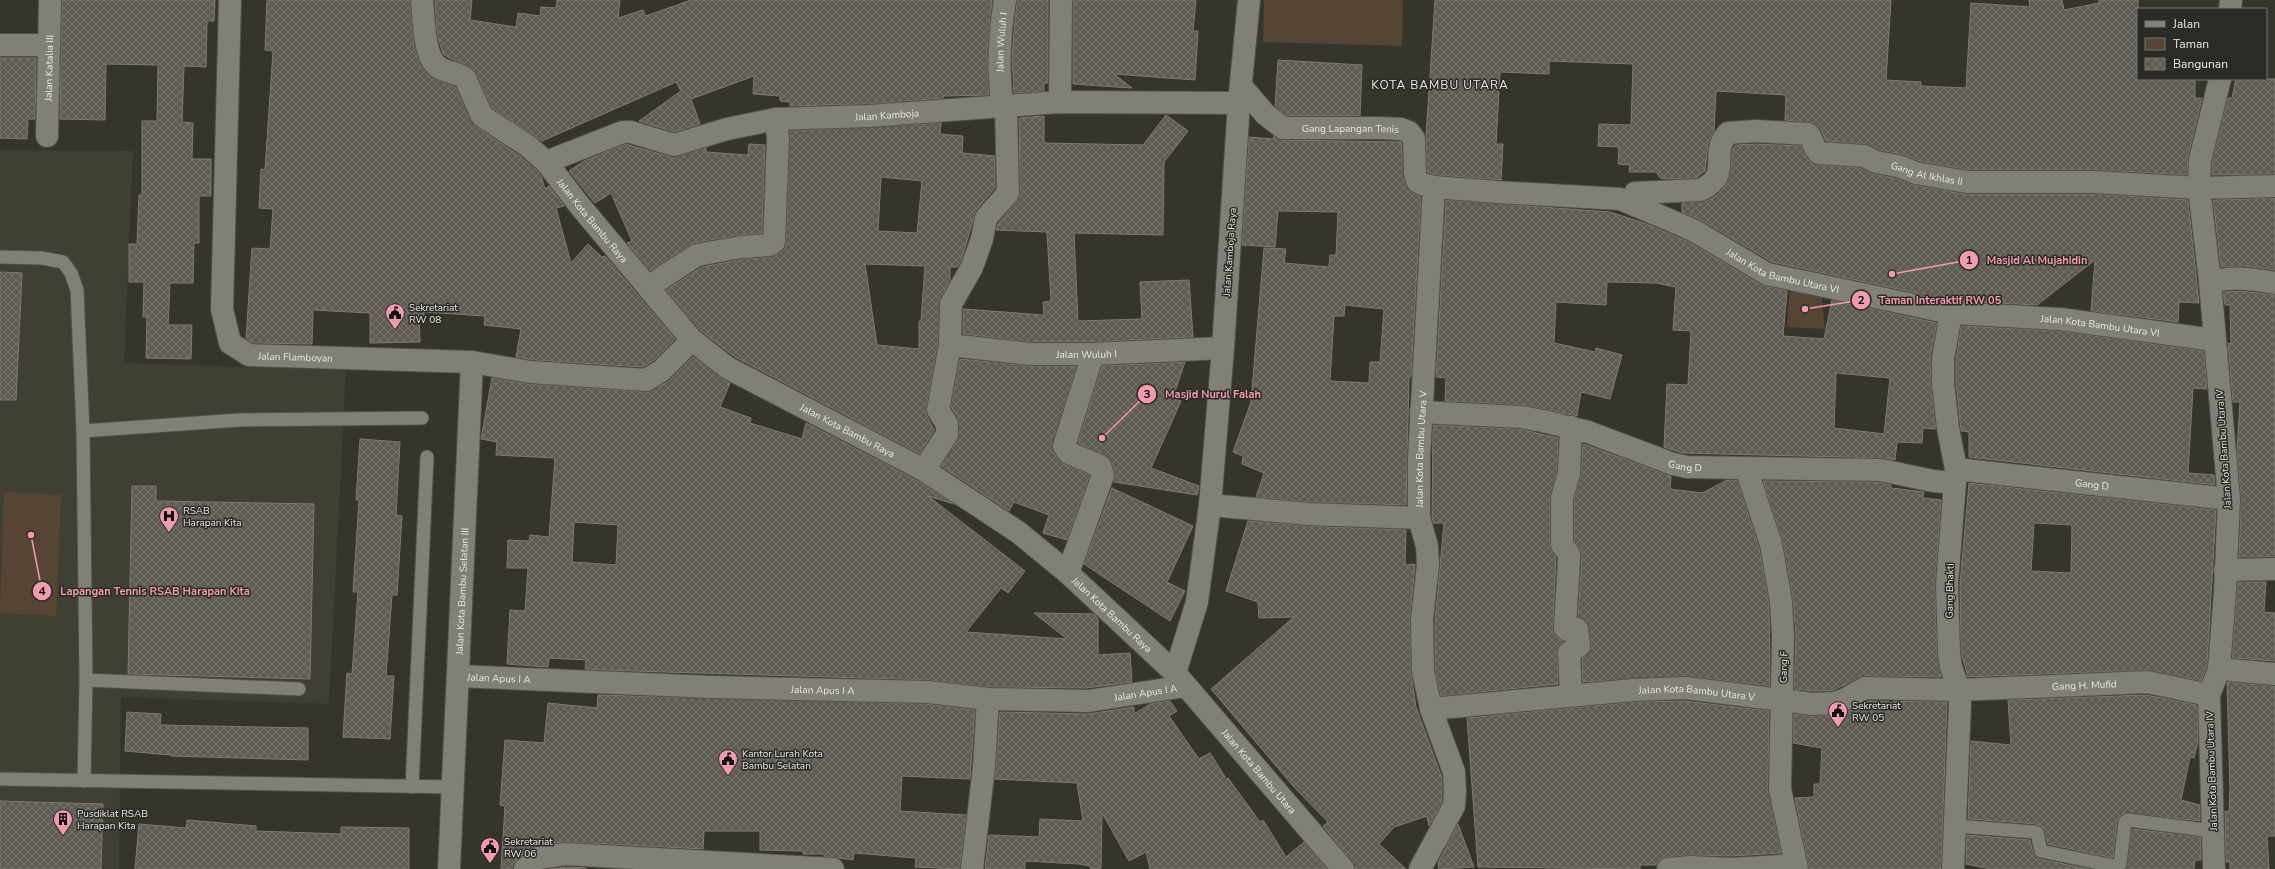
<svg xmlns="http://www.w3.org/2000/svg" width="2275" height="869" font-family="'Nunito Sans',sans-serif">
<style>
.built{fill:#403f34}
.green{fill:#564534}
.building{fill:url(#building-cross-hatch);stroke:#7e7b74;fill-rule:evenodd}
.lines{fill:none;stroke-linecap:round;stroke-linejoin:round}
.lane-casing{stroke:#51514c;stroke-width:15}
.street-casing{stroke:#51514c;stroke-width:24}
.secondary-casing{stroke:#51514c;stroke-width:24}
.lane{stroke:#808078;stroke-width:13}
.street{stroke:#808078;stroke-width:22}
.secondary{stroke:#808078;stroke-width:22}
.labels{text-anchor:middle;stroke-width:3;stroke-linejoin:round;paint-order:stroke}
.street-label{font-size:10px;fill:#e8e8e4;stroke:#2b2b25}
.poi-label{font-size:10px;fill:#e8e8e4;stroke:#2b2b25;text-anchor:start}
.quarter-label{font-size:12px;letter-spacing:1px;fill:#e8e8e4;stroke:#2b2b25}
.leader{fill:none;stroke:#f29aaf;stroke-width:1.5}
.callout-dot{fill:#f29aaf;stroke:#2b2b25;stroke-width:1.5}
.mark-label{font-size:12px;text-anchor:middle;font-weight:bold;fill:#111}
.callout-label{font-size:11px;text-anchor:middle;font-weight:bold;fill:#f29aaf;stroke:#2b2b25;stroke-width:3;stroke-linejoin:round;paint-order:stroke}
</style>
<defs>
<pattern id="building-cross-hatch" width="8" height="8" patternUnits="userSpaceOnUse"><rect width="8" height="8" fill="#5f5b55"/><path d="M0 0l8 8M0 8l8-8" fill="none" stroke="#76736d"/></pattern>
</defs>
<rect width="100%" height="100%" fill="#35352e"/>
<polygon class="built" points="0,150 133,151 124,363 346,370 329,704 121,697 119,869 0,869"/>
<g class="green">
<polygon points="1264,0 1403,0 1402,46 1263,42"/>
<polygon points="1790,287 1821,291 1825,329 1787,327"/>
<polygon points="4,492 61,495 56,616 0,613"/>
</g>
<g class="building">
<polygon points="62,0 215,0 214,21 207,21 206,67 184,66 182,122 193,123 192,159 211,159 211,196 199,196 199,243 194,243 193,283 170,283 168,325 192,325 191,359 146,358 147,317 143,317 144,282 129,282 129,244 137,244 139,195 142,195 142,121 157,121 158,65 106,64 105,120 60,119"/>
<polygon points="267,0 410,0 414,47 421,66 433,78 455,87 475,126 520,156 537,171 541,176 545,189 549,186 564,206 556,208 571,263 588,244 602,257 605,256 675,339 653,361 643,367 532,360 516,357 521,329 484,325 485,316 424,312 424,315 419,315 420,342 370,343 370,313 313,310 312,344 253,343 246,339 252,248 270,249 273,209 259,208 261,169 265,170 273,51 265,50"/>
<polygon points="435,0 472,0 470,20 516,27 518,13 540,16 541,7 556,8 557,0 620,0 618,18 643,10 646,16 691,0 992,0 987,53 989,95 944,96 943,98 868,104 790,106 790,102 780,101 780,96 753,94 754,76 691,99 700,124 674,132 639,121 681,91 676,82 542,141 492,108 476,73 472,68 449,58 443,54 437,34"/>
<polygon points="1017,0 1048,0 1048,83 1044,83 1044,91 1014,93 1012,54"/>
<polygon points="1073,0 1196,0 1193,31 1198,31 1195,80 1114,74 1132,88 1073,84"/>
<polygon points="1435,0 1891,0 1886,80 1921,82 1921,86 1966,88 1971,3 2030,7 2029,0 2062,0 2064,10 2099,3 2099,0 2138,0 2138,79 2195,79 2195,98 2202,98 2188,157 2187,175 2095,170 1968,170 1919,161 1900,154 1880,150 1865,144 1826,141 1821,130 1813,123 1785,120 1786,95 1716,91 1714,131 1708,145 1705,171 1696,178 1667,179 1660,178 1656,172 1629,172 1630,165 1618,164 1619,147 1598,146 1599,124 1631,125 1633,64 1549,61 1549,74 1500,72 1496,144 1503,144 1501,180 1436,175 1427,172 1426,136"/>
<polygon points="0,58 36,58 35,119 28,119 27,139 0,138"/>
<polygon points="1278,60 1362,65 1360,116 1287,116 1275,106"/>
<polygon points="2236,79 2275,79 2275,174 2212,175 2212,162 2228,98 2232,98"/>
<polygon points="1166,115 1188,131 1164,162 1163,235 1074,233 1078,321 1142,319 1140,282 1189,280 1193,337 1093,342 1031,342 963,334 963,309 1044,315 1043,302 1051,301 1047,232 996,230 998,224 1017,201 1020,193 1019,118 1044,116 1044,143 1143,145"/>
<path d="M941,123L940,134L963,136L962,153L995,156V188L976,210L961,262L957,267H950V281L940,298L938,344L926,408L927,416L934,430L920,454L735,357L701,331L666,290L702,267L743,259L770,257L785,249L786,242L790,131ZM881,177L922,181L917,233L878,231ZM865,264L925,266L921,321H919V349L877,345Z"/>
<path d="M1274,136L1283,140L1401,142L1405,184L1411,192L1421,197L1411,377H1409L1406,505L1310,502L1256,497L1264,473L1242,464L1243,456L1233,452L1251,402L1264,248L1286,249L1284,263L1329,267L1330,255H1336L1338,212L1278,211L1275,247L1242,245L1249,137L1273,139ZM1345,305L1384,309L1380,362H1370L1369,383L1330,381L1334,316H1344Z"/>
<polygon points="625,144 671,157 706,148 706,152 748,155 749,144 765,145 762,233 739,235 694,243 650,271 627,243 632,241 611,193 595,203 569,171 584,161"/>
<polygon points="1756,144 1801,146 1807,159 1818,165 1861,168 1874,174 1895,178 1914,185 1965,194 2095,194 2188,200 2199,303 2179,302 2178,322 2091,311 2095,260 2037,305 1953,301 1772,262 1699,219 1682,212 1682,203 1706,201 1717,195 1725,186 1731,172 1732,151 1735,145"/>
<polygon points="2275,198 2275,270 2244,266 2221,267 2213,200"/>
<path d="M1446,200L1610,212L1644,223L1687,241L1761,285L1787,291L1783,336L1824,339L1832,300L1937,323L1930,359L1931,383L1936,429L1923,428L1922,443L1897,442L1895,460L1881,458L1682,453L1664,447L1667,384L1688,385L1691,331L1673,330L1676,287L1656,283L1607,282L1606,305L1556,302L1554,343L1595,352L1596,348L1622,355L1610,399L1581,392L1577,416L1522,405L1445,401L1446,378L1436,377ZM1836,373L1890,378L1884,434L1834,428Z"/>
<polygon points="0,272 22,273 16,400 0,400"/>
<polygon points="2242,291 2274,295 2275,557 2239,557 2241,500 2237,451 2240,402 2233,402 2228,343 2231,344 2230,305 2225,305 2223,292"/>
<polygon points="1961,326 2059,331 2204,351 2207,389 2193,388 2188,473 2214,475 2215,485 1969,457 1969,432 1961,431 1956,381 1956,360"/>
<path d="M693,357L730,383L720,407L751,418L750,423L802,439L806,423L918,481L954,504L928,496L1025,571L1008,593L1001,588L966,632L1067,639L1034,613L1094,614L1098,619V655L1130,653L1132,682L1087,688L989,687L928,680L599,670L585,669L586,660L549,658L548,667L507,664L510,610L525,611L528,568H507L508,540L529,541L530,535L549,537L555,458L496,455L497,442L481,439L492,378L529,384L646,392L668,382ZM574,522L618,525L616,565L572,562Z"/>
<polygon points="960,359 1029,366 1076,366 1052,448 1059,460 1064,464 1090,475 1067,540 1043,533 1049,515 1014,502 1009,511 941,466 959,434 958,418 951,407"/>
<polygon points="1185,362 1173,397 1181,401 1151,468 1199,486 1197,495 1114,482 1115,471 1109,458 1078,443 1102,366"/>
<polygon points="1433,425 1520,429 1558,438 1557,471 1550,498 1550,545 1556,558 1553,628 1556,637 1563,642 1558,647 1557,653 1558,684 1441,696 1435,670 1435,621 1444,523 1433,523 1432,516"/>
<polygon points="360,439 400,442 396,515 402,516 397,595 392,595 386,676 394,676 390,739 343,737 347,673 352,674 358,592 353,592 359,500 356,500"/>
<polygon points="1583,444 1671,476 1670,489 1702,493 1727,480 1737,480 1759,547 1769,603 1770,686 1686,676 1583,682 1582,659 1590,651 1591,645 1587,622 1578,617 1582,554 1574,541 1574,500 1581,474"/>
<polygon points="1763,481 1880,482 1891,485 1891,488 1924,492 1923,498 1941,500 1935,584 1937,653 1941,677 1865,676 1831,691 1813,691 1794,689 1796,636 1793,600 1783,542"/>
<path d="M1969,483L2216,510L2207,666L2201,681L2147,670L1968,677L1961,652L1960,584ZM2034,523L2072,525L2071,573L2031,571Z"/>
<polygon points="132,486 156,486 156,501 314,504 310,679 128,674"/>
<polygon points="1112,488 1193,526 1167,582 1185,591 1170,621 1084,564"/>
<polygon points="1248,521 1309,526 1406,530 1405,565 1415,564 1410,620 1411,673 1416,707 1442,778 1442,802 1429,826 1427,816 1394,827 1379,844 1406,869 1355,869 1352,861 1323,826 1328,822 1293,786 1211,689 1294,617 1259,618 1258,602 1226,591"/>
<polygon points="2238,582 2266,582 2264,612 2275,613 2275,661 2232,658"/>
<polygon points="2227,682 2275,686 2275,836 2267,836 2269,869 2230,869 2230,862 2226,862 2225,811 2229,812 2230,789"/>
<polygon points="598,695 927,704 975,710 970,779 902,776 900,811 966,815 960,869 915,867 916,858 854,853 853,860 824,856 824,854 803,854 804,851 760,850 760,831 704,831 703,849 563,842 536,846 517,859 513,869 501,869 505,806 500,805 505,740 544,743 548,703 597,708"/>
<polygon points="2146,695 2197,705 2198,741 2194,758 2190,757 2181,800 2200,805 2200,821 2124,813 2117,821 2113,858 2048,844 2043,828 2036,824 1968,819 1971,741 2011,745 2008,700"/>
<polygon points="1170,701 1177,711 1169,716 1199,759 1210,753 1227,780 1228,778 1260,822 1263,820 1286,857 1304,842 1327,869 1150,869 1146,852 1129,861 1102,813 1101,868 1091,869 1090,866 1079,864 1025,861 1025,869 985,869 989,835 1039,837 1040,819 1083,821 1077,783 995,779 1000,712 1088,714 1134,707 1134,714 1150,704"/>
<polygon points="1685,701 1769,711 1768,789 1781,853 1731,856 1690,855 1667,857 1661,859 1656,865 1640,865 1640,869 1478,867 1467,718 1634,702"/>
<polygon points="1868,701 1947,702 1941,869 1809,869 1795,798 1814,797 1814,784 1820,784 1822,748 1793,743 1794,714 1813,716 1836,715 1850,711"/>
<polygon points="127,712 161,714 160,725 308,728 308,760 171,756 171,755 125,751"/>
<polygon points="0,801 103,804 101,869 0,869"/>
<polygon points="187,820 256,826 256,831 341,834 341,827 409,828 409,869 135,869 139,824 186,828"/>
<polygon points="1458,824 1474,867 1439,869 1438,863"/>
<polygon points="2132,829 2201,837 2201,860 2195,860 2194,869 2126,869"/>
<polygon points="1967,835 2030,840 2033,853 2039,859 2089,869 1990,869 1966,864"/>
<polygon points="566,867 586,868 586,869 549,869"/>
</g>
<g class="lines">
<g class="lane-casing">
<g id="lane">
<polyline points="0,257 42,258 63,262 71,273 77,290 83,431 239,420 422,418"/>
<polyline points="83,431 86,680 84,781"/>
<polyline points="86,680 299,689"/>
<polyline points="0,779 453,787"/>
<polyline points="412,787 427,457"/>
<polyline points="1956,826 2034,832 2037,833 2041,851 2114,866 2120,864 2125,822 2128,820 2213,831"/>
</g>
</g>
<g class="street-casing">
<g id="street">
<path id="s1" d="M230,0L222,309L230,343L249,355L472,362L530,372L646,380L661,371L692,340"/>
<path id="s2" d="M422,0C424,17 423,55 437,66C445,73 457,72 465,78L482,116L528,146L546,162L580,206L692,340L728,368L924,470L1018,532L1068,573L1175,673"/>
<polyline points="2230,9 2231,0"/>
<polyline points="0,45 49,45"/>
<path id="s3" d="M1241,86L1265,114L1283,128H1379L1401,129L1409,132L1414,139L1415,174L1417,181L1422,184L1434,187L1496,192L1620,199L1693,230L1767,274L1951,313L2060,319L2214,340"/>
<polyline points="1060,102 1061,0"/>
<path id="s4" d="M1003,108C997,71 999,37 1005,0"/>
<path id="s5" d="M47,136L50,0"/>
<path id="s6" d="M546,162L623,132H631L674,145L727,129L776,119L869,116L1060,102L1239,103"/>
<path id="s7" d="M1635,193L1700,190C1734,175 1708,154 1728,133L1756,131L1808,134C1814,140 1813,149 1819,153L1864,156L1876,162L1898,166L1916,173L1967,182H2095L2199,188L2275,186"/>
<path d="M2210,282C2233,276 2253,279 2275,283"/>
<polyline points="648,287 697,255 741,247 769,245 774,242 778,138 776,119"/>
<polyline points="1951,313 1943,359 1943,382 1948,428 1956,469 1947,584 1949,653 1951,667 1959,690 1960,704 1953,869"/>
<path id="s8" d="M950,345L1030,354H1093L1223,348"/>
<path id="s9" d="M1421,412L1521,417L1543,421L1588,432L1673,464L1687,467L1881,470L1933,481L1955,483"/>
<polyline points="1571,427 1569,473 1562,498 1562,545 1569,554 1569,560 1565,628 1567,630 1577,629 1579,646 1569,653 1571,695"/>
<polyline points="1746,468 1771,544 1781,602 1783,636 1780,789 1797,869"/>
<path id="s10" d="M1956,469L2229,499"/>
<polyline points="924,470 947,434 947,424 938,410 950,345 951,304 972,267 982,239 986,218 1008,193 1006,107"/>
<polyline points="1210,505 1309,514 1419,518"/>
<polyline points="2225,570 2275,569"/>
<polyline points="1068,573 1103,475 1100,466 1069,453 1064,446 1093,354"/>
<polyline points="2219,669 2275,674"/>
<path id="s11" d="M458,676L712,687L928,692L988,699L1088,701L1186,686"/>
<path id="s12" d="M1431,709L1633,690L1686,688L1813,704L1833,703L1844,700L1865,688L1959,690L2147,682L2209,695"/>
<path id="s13" d="M449,869L472,362"/>
<polyline points="525,869 538,858 565,854 833,869"/>
<polyline points="972,869 984,767 988,699"/>
<path id="s14" d="M1420,869L1454,806L1455,792L1454,772L1431,709L1423,671L1422,620L1428,564L1427,546L1419,518V458L1434,187"/>
<polyline points="1668,869 1690,867 1731,869 1796,865"/>
<polyline points="2214,869 2209,695 2219,669 2225,592 2229,499 2210,282 2199,188 2200,160 2220,79"/>
</g>
</g>
<g class="secondary-casing">
<g id="secondary">
<path id="s15" d="M1249,0L1239,103L1223,348L1210,505L1197,602L1175,673L1343,869"/>
</g>
</g>
<use href="#lane" class="lane"/>
<use href="#street" class="street"/>
<use href="#secondary" class="secondary"/>
</g>
<defs>
<g id="civic-pin" transform="scale(1)"><path d="M0 17L-7.5 6A9.5 9.5 0 1 1 7.5 6Z" fill="#f29aaf" stroke="#2b2b25"/><path d="M-.6-6.5H3V-4.5H.6V-3L4-1V1h2V6H-6V1h2V-1L-.6-3ZM-1.2 2.5V6h2.4V2.5Z" fill="#111"/></g>
<g id="hospital-pin" transform="scale(1)"><path d="M0 17L-7.5 6A9.5 9.5 0 1 1 7.5 6Z" fill="#f29aaf" stroke="#2b2b25"/><path d="M-5-5h3v3.5h4V-5h3V5h-3V1.5h-4V5h-3Z" fill="#111"/></g>
<g id="building-pin" transform="scale(1)"><path d="M0 17L-7.5 6A9.5 9.5 0 1 1 7.5 6Z" fill="#f29aaf" stroke="#2b2b25"/><path d="M-4-6H4V6H1V3H-1V6H-4ZM-2.5-4.3h1.7v1.8h-1.7ZM.8-4.3h1.7v1.8H.8ZM-2.5-1h1.7V.8h-1.7ZM.8-1h1.7V.8H.8Z" fill="#111"/></g>
</defs>
<g fill-rule="evenodd">
<use href="#civic-pin" x="395" y="313"/>
<use href="#hospital-pin" x="169" y="516"/>
<use href="#civic-pin" x="1838" y="711"/>
<use href="#civic-pin" x="728" y="759"/>
<use href="#building-pin" x="63" y="819"/>
<use href="#civic-pin" x="490" y="847"/>
</g>
<g class="labels">
<g class="street-label">
<text dy="4" stroke="none"><textPath href="#s4" startOffset="66">Jalan Wuluh I</textPath></text>
<text dy="4" stroke="none"><textPath href="#s5" startOffset="68">Jalan Katalia III</textPath></text>
<text dy="4" stroke="none"><textPath href="#s6" startOffset="352">Jalan Kamboja</textPath></text>
<text dy="4" stroke="none"><textPath href="#s3" startOffset="127">Gang Lapangan Tenis</textPath></text>
<text dy="4" stroke="none"><textPath href="#s7" startOffset="346">Gang Al Ikhlas II</textPath></text>
<text dy="4" stroke="none"><textPath href="#s2" startOffset="295">Jalan Kota Bambu Raya</textPath></text>
<text transform="translate(1229 252) rotate(-86)" y="4">Jalan Kamboja Raya</text>
<text dy="4" stroke="none"><textPath href="#s3" startOffset="621">Jalan Kota Bambu Utara VI</textPath></text>
<text dy="4" stroke="none"><textPath href="#s3" startOffset="945">Jalan Kota Bambu Utara VI</textPath></text>
<text dy="4" stroke="none"><textPath href="#s8" startOffset="137">Jalan Wuluh I</textPath></text>
<text dy="4" stroke="none"><textPath href="#s1" startOffset="413">Jalan Flamboyan</textPath></text>
<text dy="4" stroke="none"><textPath href="#s2" startOffset="631">Jalan Kota Bambu Raya</textPath></text>
<text dy="4" stroke="none"><textPath href="#s14" startOffset="435">Jalan Kota Bambu Utara V</textPath></text>
<text transform="translate(2223 449) rotate(-94)" y="4">Jalan Kota Bambu Utara IV</text>
<text dy="4" stroke="none"><textPath href="#s9" startOffset="272">Gang D</textPath></text>
<text dy="4" stroke="none"><textPath href="#s10" startOffset="137">Gang D</textPath></text>
<text transform="translate(1949 591) rotate(-89)" y="4">Gang Bhakti</text>
<text dy="4" stroke="none"><textPath href="#s13" startOffset="278">Jalan Kota Bambu Selatan III</textPath></text>
<text dy="4" stroke="none"><textPath href="#s2" startOffset="955">Jalan Kota Bambu Raya</textPath></text>
<text transform="translate(1783 667) rotate(-89)" y="4">Gang F</text>
<text dy="4" stroke="none"><textPath href="#s11" startOffset="41">Jalan Apus I A</textPath></text>
<text dy="4" stroke="none"><textPath href="#s12" startOffset="659">Gang H. Mufid</textPath></text>
<text dy="4" stroke="none"><textPath href="#s11" startOffset="365">Jalan Apus I A</textPath></text>
<text dy="4" stroke="none"><textPath href="#s11" startOffset="689">Jalan Apus I A</textPath></text>
<text dy="4" stroke="none"><textPath href="#s12" startOffset="267">Jalan Kota Bambu Utara V</textPath></text>
<text dy="4" stroke="none"><textPath href="#s15" startOffset="808">Jalan Kota Bambu Utara</textPath></text>
<text transform="translate(2211 771) rotate(-92)" y="4">Jalan Kota Bambu Utara IV</text>
</g>
<g class="poi-label">
<text x="409" y="311">Sekretariat<tspan x="409" dy="12">RW 08</tspan></text>
<text x="183" y="514">RSAB<tspan x="183" dy="12">Harapan Kita</tspan></text>
<text x="1852" y="709">Sekretariat<tspan x="1852" dy="12">RW 05</tspan></text>
<text x="742" y="757">Kantor Lurah Kota<tspan x="742" dy="12">Bambu Selatan</tspan></text>
<text x="77" y="817">Pusdiklat RSAB<tspan x="77" dy="12">Harapan Kita</tspan></text>
<text x="504" y="845">Sekretariat<tspan x="504" dy="12">RW 06</tspan></text>
</g>
<g class="quarter-label">
<text x="1440" y="89">KOTA BAMBU UTARA</text>
</g>
</g>
<path class="leader" d="M1892 274L1969 260M1805 309L1861 300M1102 438L1147 394M31 535L42 591"/>
<g class="callout-dot">
<circle cx="1892" cy="274" r="4"/>
<circle cx="1805" cy="309" r="4"/>
<circle cx="1102" cy="438" r="4"/>
<circle cx="31" cy="535" r="4"/>
<circle cx="1969" cy="260" r="10"/>
<circle cx="1861" cy="300" r="10"/>
<circle cx="1147" cy="394" r="10"/>
<circle cx="42" cy="591" r="10"/>
</g>
<g class="mark-label">
<text x="1969" y="264">1</text>
<text x="1861" y="304">2</text>
<text x="1147" y="398">3</text>
<text x="42" y="595">4</text>
</g>
<g class="callout-label">
<text x="2037" y="264">Masjid Al Mujahidin</text>
<text x="1940" y="304">Taman Interaktif RW 05</text>
<text x="1213" y="398">Masjid Nurul Falah</text>
<text x="155" y="595">Lapangan Tennis RSAB Harapan Kita</text>
</g>
<rect x="2137" y="8" width="130" height="72" fill="#2b2b25" stroke="#777771"/>
<rect x="2145" y="21" width="20" height="6" fill="#808078" stroke="#777771"/>
<text x="2173" y="28" font-size="12" fill="#e8e8e4">Jalan</text>
<rect x="2145" y="38" width="20" height="12" fill="#564534" stroke="#777771"/>
<text x="2173" y="48" font-size="12" fill="#e8e8e4">Taman</text>
<rect x="2145" y="58" width="20" height="12" fill="url(#building-cross-hatch)" stroke="#777771"/>
<text x="2173" y="68" font-size="12" fill="#e8e8e4">Bangunan</text>
</svg>
